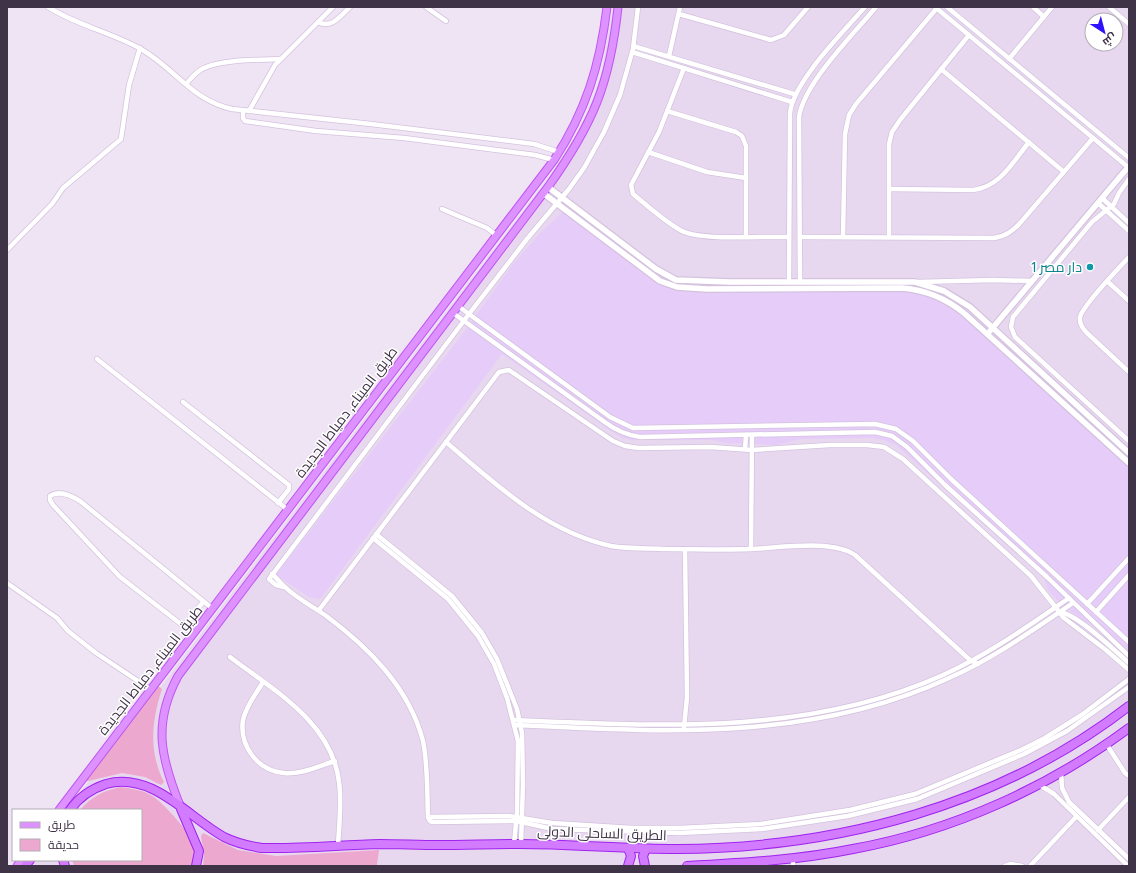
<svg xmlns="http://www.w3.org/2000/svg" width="1136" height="873" font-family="'Fira Sans Condensed',Cairo,sans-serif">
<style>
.residential{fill:#e8d8ef;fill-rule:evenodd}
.commercial{fill:#e5ccf9}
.green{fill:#eda8cf}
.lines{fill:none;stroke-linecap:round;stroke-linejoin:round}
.minor-casing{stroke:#d4c2de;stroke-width:6}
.tertiary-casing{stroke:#d4c2de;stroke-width:8}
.primary-casing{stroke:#bf55f0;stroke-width:9}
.trunk-casing{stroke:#9f24ee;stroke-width:10}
.minor{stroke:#fff;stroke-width:4.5}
.tertiary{stroke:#fff;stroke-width:5.5}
.primary{stroke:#de92ff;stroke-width:7}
.trunk{stroke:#d37bff;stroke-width:8}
.culture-dot{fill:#0f9aa8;stroke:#fff;stroke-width:1.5}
.labels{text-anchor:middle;stroke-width:3;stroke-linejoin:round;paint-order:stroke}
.culture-label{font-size:14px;fill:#0d838f;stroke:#fff;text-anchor:end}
.street-label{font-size:14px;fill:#3f3347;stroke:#fff}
</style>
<rect width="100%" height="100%" fill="#efe4f4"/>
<path class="residential" d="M613,7H1129V866H26L31,860H141V810H67L548,178L575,136L589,108L601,75ZM1092,20H1116V44H1092Z"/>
<polygon class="commercial" points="568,207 662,277 676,283 919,286 945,295 957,302 1129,457 1129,657 1091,624 1083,621 1057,600 1048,590 1044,577 896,445 884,440 872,438 800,439 777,445 726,443 711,440 632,440 622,438 611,431 502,354 321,598 318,599 309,597 276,575 461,336 513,264 542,231"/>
<g class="green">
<path d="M158,686L162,689C152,720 148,751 164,782L161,785L145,777L122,773L84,782Z"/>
<path d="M121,787C133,789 144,790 154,797C163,803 194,837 196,847C196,853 194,860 193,866H74L72,860H141V810H80C92,796 103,791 121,787Z"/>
<polygon points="203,833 238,850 276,856 379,850 377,865 203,866 204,855 201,836"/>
</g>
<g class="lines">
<g class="minor-casing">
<g id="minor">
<path d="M48,7C76,25 110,32 139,48C174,67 191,100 232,109L371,124L534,144L559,152"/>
<polyline points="426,7 446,21"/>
<polyline points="935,7 1128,167"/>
<polyline points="947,7 1129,158"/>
<polyline points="1033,7 1044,17"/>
<polyline points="1109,7 1129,24"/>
<polyline points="679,14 771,40 784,35 808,7"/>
<path d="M318,22C332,29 340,16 350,7"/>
<polyline points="633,46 794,94"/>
<polyline points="632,52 792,102"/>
<polyline points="669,56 680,7"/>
<polyline points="1009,59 1052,7"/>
<path d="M684,68L659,132L631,185L633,194C646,205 668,224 682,231C702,241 764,236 789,237"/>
<polyline points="941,69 1064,172"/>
<path d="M186,84C190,80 194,74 199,71C214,59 261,60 280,59"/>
<polyline points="243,110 243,118 245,121 316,131 404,138 535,155 554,160"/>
<polyline points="249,111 275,65 333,7"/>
<polyline points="667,111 736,132 742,136 746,146 746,236"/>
<polyline points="648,152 707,172 746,178"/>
<polyline points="1129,179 1119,193 1114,204 1092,222 1013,317 1011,327 1015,337 1129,441"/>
<path d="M889,189L973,190C1000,187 1013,162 1029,142"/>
<polyline points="1102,198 1129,223"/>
<polyline points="1098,203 1129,231"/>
<polyline points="442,209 487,228 496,235"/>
<path d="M800,237L994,238C1006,236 1013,231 1021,222L1093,138"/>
<polyline points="843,237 845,134 849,115 856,104 937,8"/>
<polyline points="889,237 889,144 892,132 900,120 969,35"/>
<polyline points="7,250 52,204 63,188 121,139 129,85 140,48"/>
<path d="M1129,257C1119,268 1083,305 1080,317C1079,324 1083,329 1087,333L1129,372"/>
<path d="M789,282L790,113C793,82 843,32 865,7"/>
<path d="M800,282L799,117C804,83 853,35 876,7"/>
<polyline points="918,282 993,280 1032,281"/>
<polyline points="1108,282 1129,301"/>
<polyline points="458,306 610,417 633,428 875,424 896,429 913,441 951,479 1129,642"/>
<path d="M453,313L606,423C617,431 627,435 640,437L875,432L892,436L907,447L945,485L1047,577L1129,656"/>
<polyline points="97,359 288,510"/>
<polyline points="183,402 289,485 289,489 278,503"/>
<path d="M446,442C495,484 546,532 611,546C629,549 648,548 666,549C694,549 723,550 751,549C780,548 832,539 855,555L970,660L978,664"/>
<polyline points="745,449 746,435"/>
<polyline points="376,534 452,596 482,633 497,659 517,709 522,733 523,784 521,844"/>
<polyline points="373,538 448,599 478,636 494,664 507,698 518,741 517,813 514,844"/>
<polyline points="751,549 752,435"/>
<path d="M272,574C277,578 280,583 285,587C296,598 312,606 325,615C368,647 409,687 423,741C428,766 427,792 428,817L430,821L433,822L516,821L553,829L679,833L762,829L848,816L917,799L1024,754L1067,731L1129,687"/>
<polyline points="7,583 57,618 68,631 96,653 150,689"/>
<polyline points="284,587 276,585 269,579 469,314 527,239 569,189 584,168 604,132 620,95 633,49 638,7"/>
<path d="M203,602L186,624L182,625L119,576L53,505L50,500V496C59,490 72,496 80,501L213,609"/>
<polyline points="1087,604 1129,558"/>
<polyline points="319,610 499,372 509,370 613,441 625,446 639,448 710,447 752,450 830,445 867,445 884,447 903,459 1031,576 1064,618 1106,650 1129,670"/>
<path d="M1060,612C1077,614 1115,651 1129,663"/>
<polyline points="1096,612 1129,575"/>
<path d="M230,657C273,690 332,722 339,782C342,803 339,825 338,846"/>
<path d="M263,682C256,694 246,706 243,720C239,746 258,771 284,773C300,775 319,766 335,761"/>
<path d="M514,720C658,726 808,736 943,675C988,655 1028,626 1069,598"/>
<path d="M515,725C663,732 811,742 949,678C994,658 1033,630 1073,603"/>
<polyline points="684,727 687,697 685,549"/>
<polyline points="1107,745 1125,773 1129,776"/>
<polyline points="1061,772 1062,788 1069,802 1129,859"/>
<polyline points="1038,784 1054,794 1128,866"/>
<polyline points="428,817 509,816 552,823 632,828 680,828 761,824 850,810 915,794 1021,750 1045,738 1083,714 1129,679"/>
<polyline points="1098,830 1129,797"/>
<polyline points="793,859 793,866"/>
<polyline points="1005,866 1011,864 1022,866"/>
<polyline points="1030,866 1076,817"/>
</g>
</g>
<g class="tertiary-casing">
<g id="tertiary">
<polyline points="548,187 656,269 676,280 730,282 915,282 944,291 970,307 1129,453"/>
<path d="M543,193L660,281L677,287L707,289L902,288C926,290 946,298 965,314L1129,463"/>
<polyline points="990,331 1129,166"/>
</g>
</g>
<g class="primary-casing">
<g id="primary">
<path d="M181,808C161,759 152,724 178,676L548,187C593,124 610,84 618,7"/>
<path d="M59,810L554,160C586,111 600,65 607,7"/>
<polyline points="17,866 22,860"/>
</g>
</g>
<g class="trunk-casing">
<g id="trunk">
<polyline points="181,809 199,851 196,866"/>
<path d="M70,810C79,797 91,789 106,784C152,771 188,817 224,837C236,843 249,846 262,848C301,849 340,845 380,844C399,844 419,845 438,845C465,845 492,844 519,844C572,844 624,849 677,849C838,848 1000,806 1129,706"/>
<polyline points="628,848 631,856 628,866"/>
<polyline points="63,860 65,866"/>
<polyline points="25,866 30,860"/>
<polyline points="645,866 643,856 646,849"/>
<path d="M687,866C743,863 799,860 853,849C952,831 1048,788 1129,728"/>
</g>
</g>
<use href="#minor" class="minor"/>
<use href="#tertiary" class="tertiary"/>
<use href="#primary" class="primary"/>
<use href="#trunk" class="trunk"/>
</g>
<circle class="culture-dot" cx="1090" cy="267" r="4"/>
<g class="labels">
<g class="culture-label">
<text x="1082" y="272">دار مصر 1</text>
</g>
<g class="street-label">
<text transform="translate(346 412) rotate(-53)" y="5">طريق الميناء, دمياط الجديدة</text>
<text transform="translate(150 670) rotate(-52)" y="5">طريق الميناء, دمياط الجديدة</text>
<text transform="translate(602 833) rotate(2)" y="5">الطريق الساحلى الدولى</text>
</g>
</g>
<rect width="1136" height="873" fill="none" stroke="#3f3347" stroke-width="16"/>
<rect x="12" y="809" width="130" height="52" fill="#ffffff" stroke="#b2adb5"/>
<rect x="20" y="822" width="20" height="6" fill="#de92ff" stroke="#b2adb5"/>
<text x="48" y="829" font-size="12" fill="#3f3347">طريق</text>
<rect x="20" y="839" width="20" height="12" fill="#eda8cf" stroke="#b2adb5"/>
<text x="48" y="849" font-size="12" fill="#3f3347">حديقة</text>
<g transform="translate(1104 32) rotate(144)"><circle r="19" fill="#ffffff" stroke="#b2adb5"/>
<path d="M0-3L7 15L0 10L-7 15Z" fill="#2f10ff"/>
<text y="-6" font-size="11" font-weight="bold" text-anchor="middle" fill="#3f3347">ش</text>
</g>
</svg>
